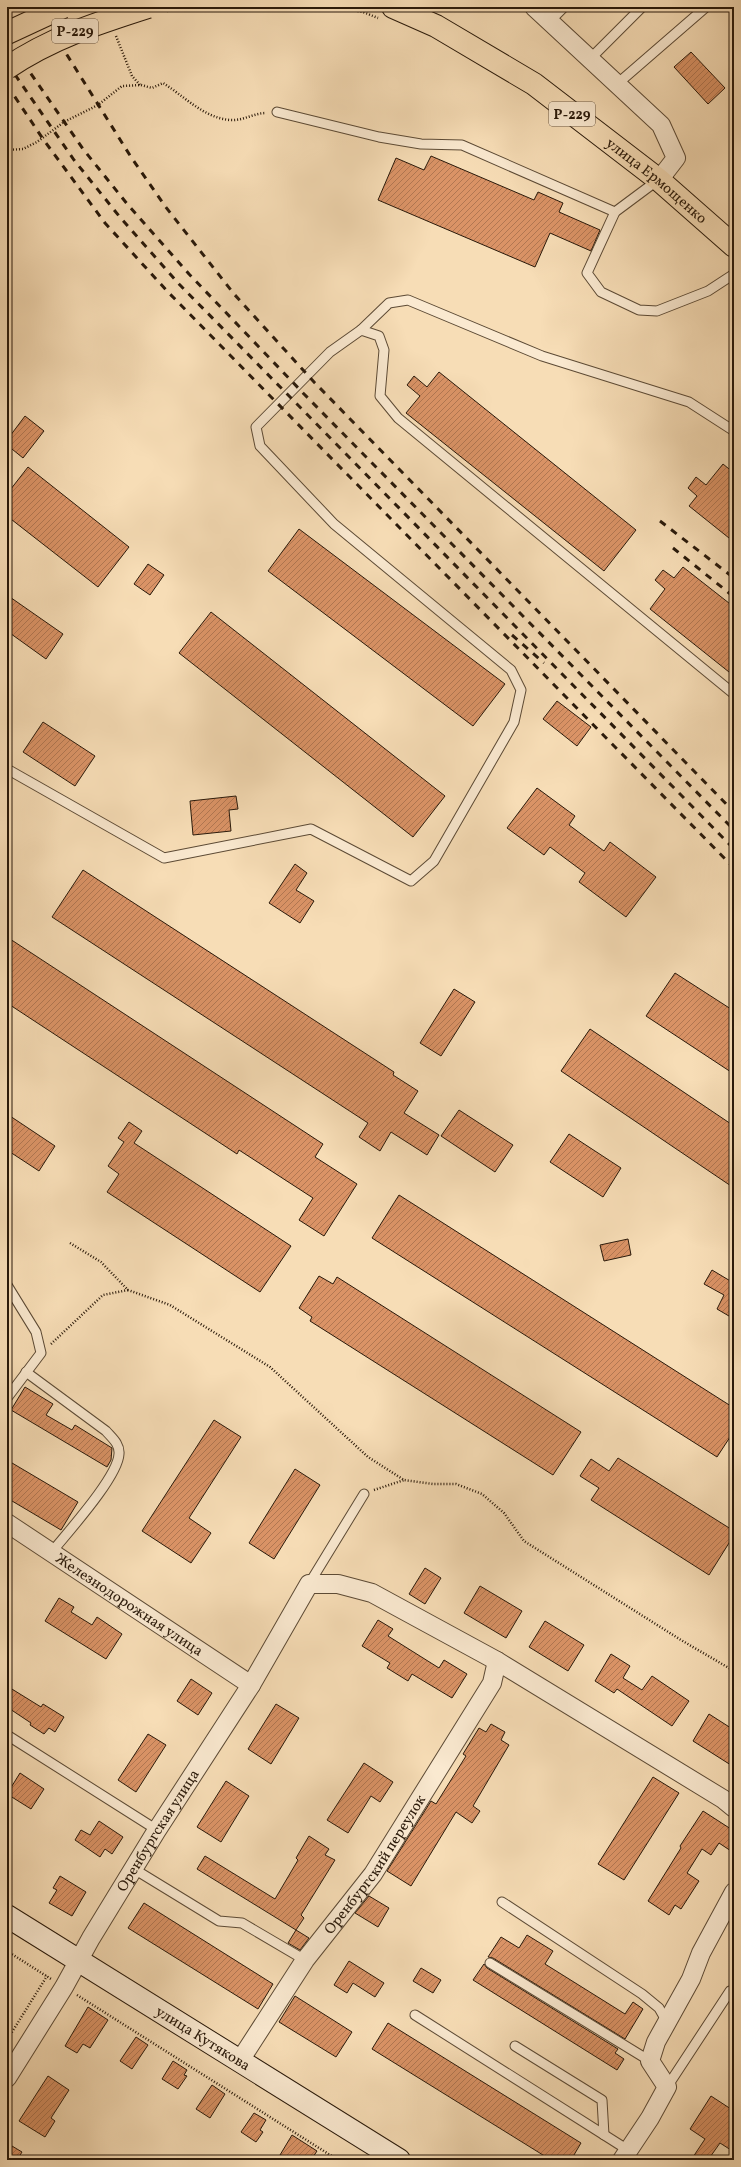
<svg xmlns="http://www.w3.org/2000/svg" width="741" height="2167" font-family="Vollkorn,serif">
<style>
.building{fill:url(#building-hatch);stroke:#29190a}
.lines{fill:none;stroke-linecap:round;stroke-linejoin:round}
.service-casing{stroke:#5c4a35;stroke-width:11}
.minor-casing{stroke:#5c4a35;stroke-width:20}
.secondary-casing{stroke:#29190a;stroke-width:24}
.trunk-casing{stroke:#29190a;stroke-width:24}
.path{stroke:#29190a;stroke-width:2.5;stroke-dasharray:1 2;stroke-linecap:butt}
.service{stroke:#fae9d0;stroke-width:9}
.minor{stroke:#fae9d0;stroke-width:18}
.secondary{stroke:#fae9d0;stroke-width:22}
.trunk{stroke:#f7ddb6;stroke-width:22}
.rail{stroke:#29190a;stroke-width:3;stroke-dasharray:7 7;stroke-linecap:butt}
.trunk-bridge-casing{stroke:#29190a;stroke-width:24;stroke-linecap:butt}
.trunk-bridge{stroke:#f7ddb6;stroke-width:22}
.labels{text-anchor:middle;stroke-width:3;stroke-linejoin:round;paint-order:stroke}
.shield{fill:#fae9d0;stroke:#685745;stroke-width:1}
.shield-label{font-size:14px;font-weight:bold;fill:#29190a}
.street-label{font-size:15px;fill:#29190a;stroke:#fae9d0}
</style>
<defs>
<pattern id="building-hatch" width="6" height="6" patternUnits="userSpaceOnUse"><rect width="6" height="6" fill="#da9366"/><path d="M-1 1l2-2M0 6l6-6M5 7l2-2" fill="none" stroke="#b17752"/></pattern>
</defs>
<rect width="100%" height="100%" fill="#f7ddb6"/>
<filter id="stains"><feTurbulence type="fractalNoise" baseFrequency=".005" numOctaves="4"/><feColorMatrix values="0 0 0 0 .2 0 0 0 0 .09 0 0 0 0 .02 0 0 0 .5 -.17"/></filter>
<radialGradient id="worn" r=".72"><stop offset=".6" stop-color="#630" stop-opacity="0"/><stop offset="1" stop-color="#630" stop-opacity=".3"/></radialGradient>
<g class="building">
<polygon points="691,52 725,88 708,104 674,67"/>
<polygon points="431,156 534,200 538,192 563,203 559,212 600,230 591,251 550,233 535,267 378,200 396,158 424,170"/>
<polygon points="439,372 636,530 604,571 406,413 420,396 407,385 414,376 427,387"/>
<polygon points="25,416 44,431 23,458 7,445 7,440"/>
<polygon points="723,464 734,473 734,542 689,506 697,496 688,488 696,477 706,485"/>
<polygon points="28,467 129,547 98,587 7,516 7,494"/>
<polygon points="299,529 505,684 473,726 268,571"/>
<polygon points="148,564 164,575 150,595 134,584"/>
<polygon points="683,567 734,607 734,676 650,609 665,589 655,580 663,570 674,578"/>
<polygon points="7,595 63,634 46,659 7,631"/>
<polygon points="211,612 445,796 413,837 179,653"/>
<polygon points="557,701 591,727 577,746 543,719"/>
<polygon points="43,722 95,756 75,786 23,752"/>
<polygon points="537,788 575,816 569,825 604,851 610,842 656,877 626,917 579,882 585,873 550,847 544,855 507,828"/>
<polygon points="236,796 238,809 229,810 231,831 193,835 190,801"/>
<polygon points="295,864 307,873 296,890 314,901 300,923 269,903"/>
<polygon points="83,870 394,1072 393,1075 418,1091 404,1113 439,1135 427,1155 391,1132 380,1151 359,1137 368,1123 52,917"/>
<polygon points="7,937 323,1144 315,1157 357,1184 324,1236 299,1220 313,1198 239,1150 237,1154 7,1003"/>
<polygon points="675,973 734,1011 734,1074 646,1016"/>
<polygon points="454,989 475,1002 441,1056 420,1043"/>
<polygon points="590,1029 734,1126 734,1188 561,1071"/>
<polygon points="459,1110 513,1145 495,1172 441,1136"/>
<polygon points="7,1114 55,1146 39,1171 7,1150"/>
<polygon points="129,1122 142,1131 134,1143 291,1246 260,1292 107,1192 119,1174 108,1166 124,1142 118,1138"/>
<polygon points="569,1134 621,1168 603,1197 550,1162"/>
<polygon points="399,1195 734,1408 734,1431 717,1457 372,1238"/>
<polygon points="628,1239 631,1255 604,1261 600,1245"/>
<polygon points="712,1270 732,1282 734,1279 734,1319 717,1309 724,1295 704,1284"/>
<polygon points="319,1276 333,1284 337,1277 581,1432 553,1475 310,1321 312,1317 299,1308"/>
<polygon points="25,1387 53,1404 46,1415 72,1430 75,1425 112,1448 111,1460 107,1467 11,1410"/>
<polygon points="214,1420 241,1437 189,1518 211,1533 191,1563 142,1531"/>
<polygon points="618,1458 734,1531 734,1535 709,1575 591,1500 599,1488 580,1476 591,1459 609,1471"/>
<polygon points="7,1460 78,1502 61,1530 7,1498"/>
<polygon points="295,1469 320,1485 274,1559 249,1543"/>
<polygon points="425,1568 441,1578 425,1604 409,1594"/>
<polygon points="480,1586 522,1611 506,1638 464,1613"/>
<polygon points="59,1598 74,1607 71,1612 92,1625 97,1617 122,1634 106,1659 45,1621"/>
<polygon points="378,1620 393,1629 388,1636 439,1668 444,1660 467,1674 452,1698 412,1674 408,1681 387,1668 390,1663 362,1646"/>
<polygon points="545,1621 584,1645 568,1671 529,1647"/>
<polygon points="611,1654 630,1666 623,1678 642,1690 652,1676 689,1701 672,1726 617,1689 614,1693 595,1681"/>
<polygon points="191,1679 212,1693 198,1715 177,1701"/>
<polygon points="7,1686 41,1707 43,1704 64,1717 55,1732 49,1728 44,1734 30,1725 31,1723 7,1707"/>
<polygon points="276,1704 299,1718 271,1764 248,1749"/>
<polygon points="709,1714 734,1730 734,1767 693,1741"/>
<polygon points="491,1724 505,1732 501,1740 509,1745 473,1806 480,1811 472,1823 456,1812 411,1886 387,1871 431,1801 436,1804 466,1756 463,1754 479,1728 486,1732"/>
<polygon points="148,1734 166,1745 136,1792 118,1780"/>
<polygon points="364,1763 393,1782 380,1802 371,1796 348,1833 327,1820"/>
<polygon points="20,1773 44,1789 31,1809 7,1794"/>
<polygon points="653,1777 679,1793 624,1880 598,1864"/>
<polygon points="226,1781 249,1796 221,1842 197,1827"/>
<polygon points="703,1811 734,1831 734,1853 719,1843 711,1855 702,1849 687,1873 699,1881 681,1909 675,1905 669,1915 648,1901 681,1848 680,1846"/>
<polygon points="99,1821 123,1837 112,1854 105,1849 100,1857 75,1840 81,1830 90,1835"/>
<polygon points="309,1836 329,1849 325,1855 335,1860 301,1915 304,1918 296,1930 197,1869 205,1856 275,1899 298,1860 296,1858"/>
<polygon points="60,1876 86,1892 72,1916 49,1903 57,1890 53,1888"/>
<polygon points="369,1896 389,1908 378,1927 355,1913"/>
<polygon points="144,1903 273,1984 258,2009 128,1928"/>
<polygon points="296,1930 309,1938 300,1950 288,1943"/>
<polygon points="527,1935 553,1951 545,1964 625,2014 633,2002 643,2009 625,2039 493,1958 488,1957 501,1937 519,1948"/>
<polygon points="349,1961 384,1983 375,1997 353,1983 347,1993 334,1985"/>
<polygon points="484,1964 487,1968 618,2049 615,2053 624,2059 617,2070 473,1980"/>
<polygon points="421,1968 441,1980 433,1993 413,1981"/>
<polygon points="295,1996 352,2032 336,2057 279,2022"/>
<polygon points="88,2007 108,2020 90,2048 83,2044 77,2053 65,2046"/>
<polygon points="388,2023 581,2143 571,2160 551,2160 372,2049"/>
<polygon points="136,2037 148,2045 132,2069 120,2061"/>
<polygon points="173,2061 187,2070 184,2075 187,2076 178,2089 162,2079"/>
<polygon points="48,2076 69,2090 51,2118 55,2121 45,2137 19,2121"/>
<polygon points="212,2085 225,2094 210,2118 196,2109"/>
<polygon points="711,2096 734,2111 734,2152 720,2143 708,2160 691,2160 705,2139 690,2129"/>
<polygon points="254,2113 266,2120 260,2130 263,2132 256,2142 241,2132"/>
<polygon points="292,2135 317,2151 311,2160 277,2160"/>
<polygon points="7,2143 22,2152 17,2160 7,2160"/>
</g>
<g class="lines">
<g class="service-casing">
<g id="service">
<polyline points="549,22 564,7"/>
<polyline points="589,60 642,7"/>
<polyline points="616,85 706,7"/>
<polyline points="277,112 379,137 421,144 462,145 615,212"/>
<polyline points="658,180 615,212 587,273 601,292 639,310 657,311 708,291 734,274"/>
<polyline points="361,330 389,303 408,300 542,356 689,402 734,431"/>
<polyline points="7,769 164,858 311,829 411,881 434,861 514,722 521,690 511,670 334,524 260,446 256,427 330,352 361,330 379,336 384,350 380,396 398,418 734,694"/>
<polyline points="7,1285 36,1332 41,1353 7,1398"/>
<path d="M26,1372L106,1431C112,1438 120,1444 119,1454C118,1477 67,1533 51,1553"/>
<polyline points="309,1584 364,1494"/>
<polyline points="7,1735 157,1830"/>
<polyline points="134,1869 219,1921 242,1923 305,1960"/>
<polyline points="502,1902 642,1994 659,2008 667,2022"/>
<polyline points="490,1963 650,2061"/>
<polyline points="415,2015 628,2150"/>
<polyline points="515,2046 602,2100 604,2135"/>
<polyline points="667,2087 730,1991"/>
</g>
</g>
<g class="minor-casing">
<g id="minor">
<polyline points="534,7 661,125 676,158 659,180"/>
<path id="s1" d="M7,1523L251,1685"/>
<path id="s2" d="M239,2062L305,1960L373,1874L492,1683L497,1661"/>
<path id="s3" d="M7,2078L64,1987L91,1938L157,1830L251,1685L309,1584H338L372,1593L497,1661L723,1799L734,1808"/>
<polyline points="622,2160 650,2118 667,2087 650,2061 656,2042 691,1979 701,1953 734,1892"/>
</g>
</g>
<g class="secondary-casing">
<g id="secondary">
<path id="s4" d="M7,1916L399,2160"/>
</g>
</g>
<g class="trunk-casing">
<g id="trunk">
<path id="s5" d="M393,7L436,26L534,84L659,180L734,246"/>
</g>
</g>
<g class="path">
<polyline points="337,7 363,12 378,18"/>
<polyline points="167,11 189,7"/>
<polyline points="116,36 132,76 140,85"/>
<path d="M7,150L23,149L37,142L64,122L98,105L122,86L141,85L152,88L163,83C184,96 204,118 230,120C243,121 254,113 266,113"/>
<polyline points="70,1243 101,1262 128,1290 170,1305 270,1367 368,1457 404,1480 433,1484 456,1484 482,1494 504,1513 524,1541 681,1640 734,1671"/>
<polyline points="51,1344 103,1295 128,1290"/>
<polyline points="374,1490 404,1480"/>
<polyline points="7,1951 51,1979"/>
<polyline points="77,1995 338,2160"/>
<polyline points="7,2040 47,1976"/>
</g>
<use href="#service" class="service"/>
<use href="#minor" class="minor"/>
<use href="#secondary" class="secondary"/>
<use href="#trunk" class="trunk"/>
<g class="rail">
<polyline points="37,7 131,157 165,206 234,294 314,382 734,812"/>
<polyline points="7,39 83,149 128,205 189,274 304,394 734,830"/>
<polyline points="7,63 74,160 119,216 179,284 734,849"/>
<polyline points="7,85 43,139 105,223 168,292 734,868"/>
<polyline points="660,521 734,578"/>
<polyline points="673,548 734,597"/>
<polyline points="512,635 544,663"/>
</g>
<g class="trunk-bridge-casing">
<g id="trunk-bridge">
<polyline points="7,33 63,7"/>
<path d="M7,68C51,38 98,23 148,7"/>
</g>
</g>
<use href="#trunk-bridge" class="trunk-bridge"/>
</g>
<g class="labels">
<g class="shield">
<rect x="52" y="19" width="46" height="24" rx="3"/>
<rect x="549" y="102" width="46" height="24" rx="3"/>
</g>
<g class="shield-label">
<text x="75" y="36">Р-229</text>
<text x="572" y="119">Р-229</text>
</g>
<g class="street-label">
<text dy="5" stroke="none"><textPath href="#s5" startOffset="317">улица Ермощенко</textPath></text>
<text dy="5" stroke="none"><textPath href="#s1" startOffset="147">Железнодорожная улица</textPath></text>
<text dy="5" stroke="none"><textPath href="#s3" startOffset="290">Оренбургская улица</textPath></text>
<text dy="5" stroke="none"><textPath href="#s2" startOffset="240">Оренбургский переулок</textPath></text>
<text dy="5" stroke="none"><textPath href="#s4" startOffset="231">улица Кутякова</textPath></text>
</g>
</g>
<rect width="741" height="2167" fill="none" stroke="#f7ddb6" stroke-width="24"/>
<rect x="8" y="8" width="725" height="2151" fill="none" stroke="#29190a" stroke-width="2"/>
<rect x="12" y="12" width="717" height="2143" fill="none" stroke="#29190a"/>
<rect width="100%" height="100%" filter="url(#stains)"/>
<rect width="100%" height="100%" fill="url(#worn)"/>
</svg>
